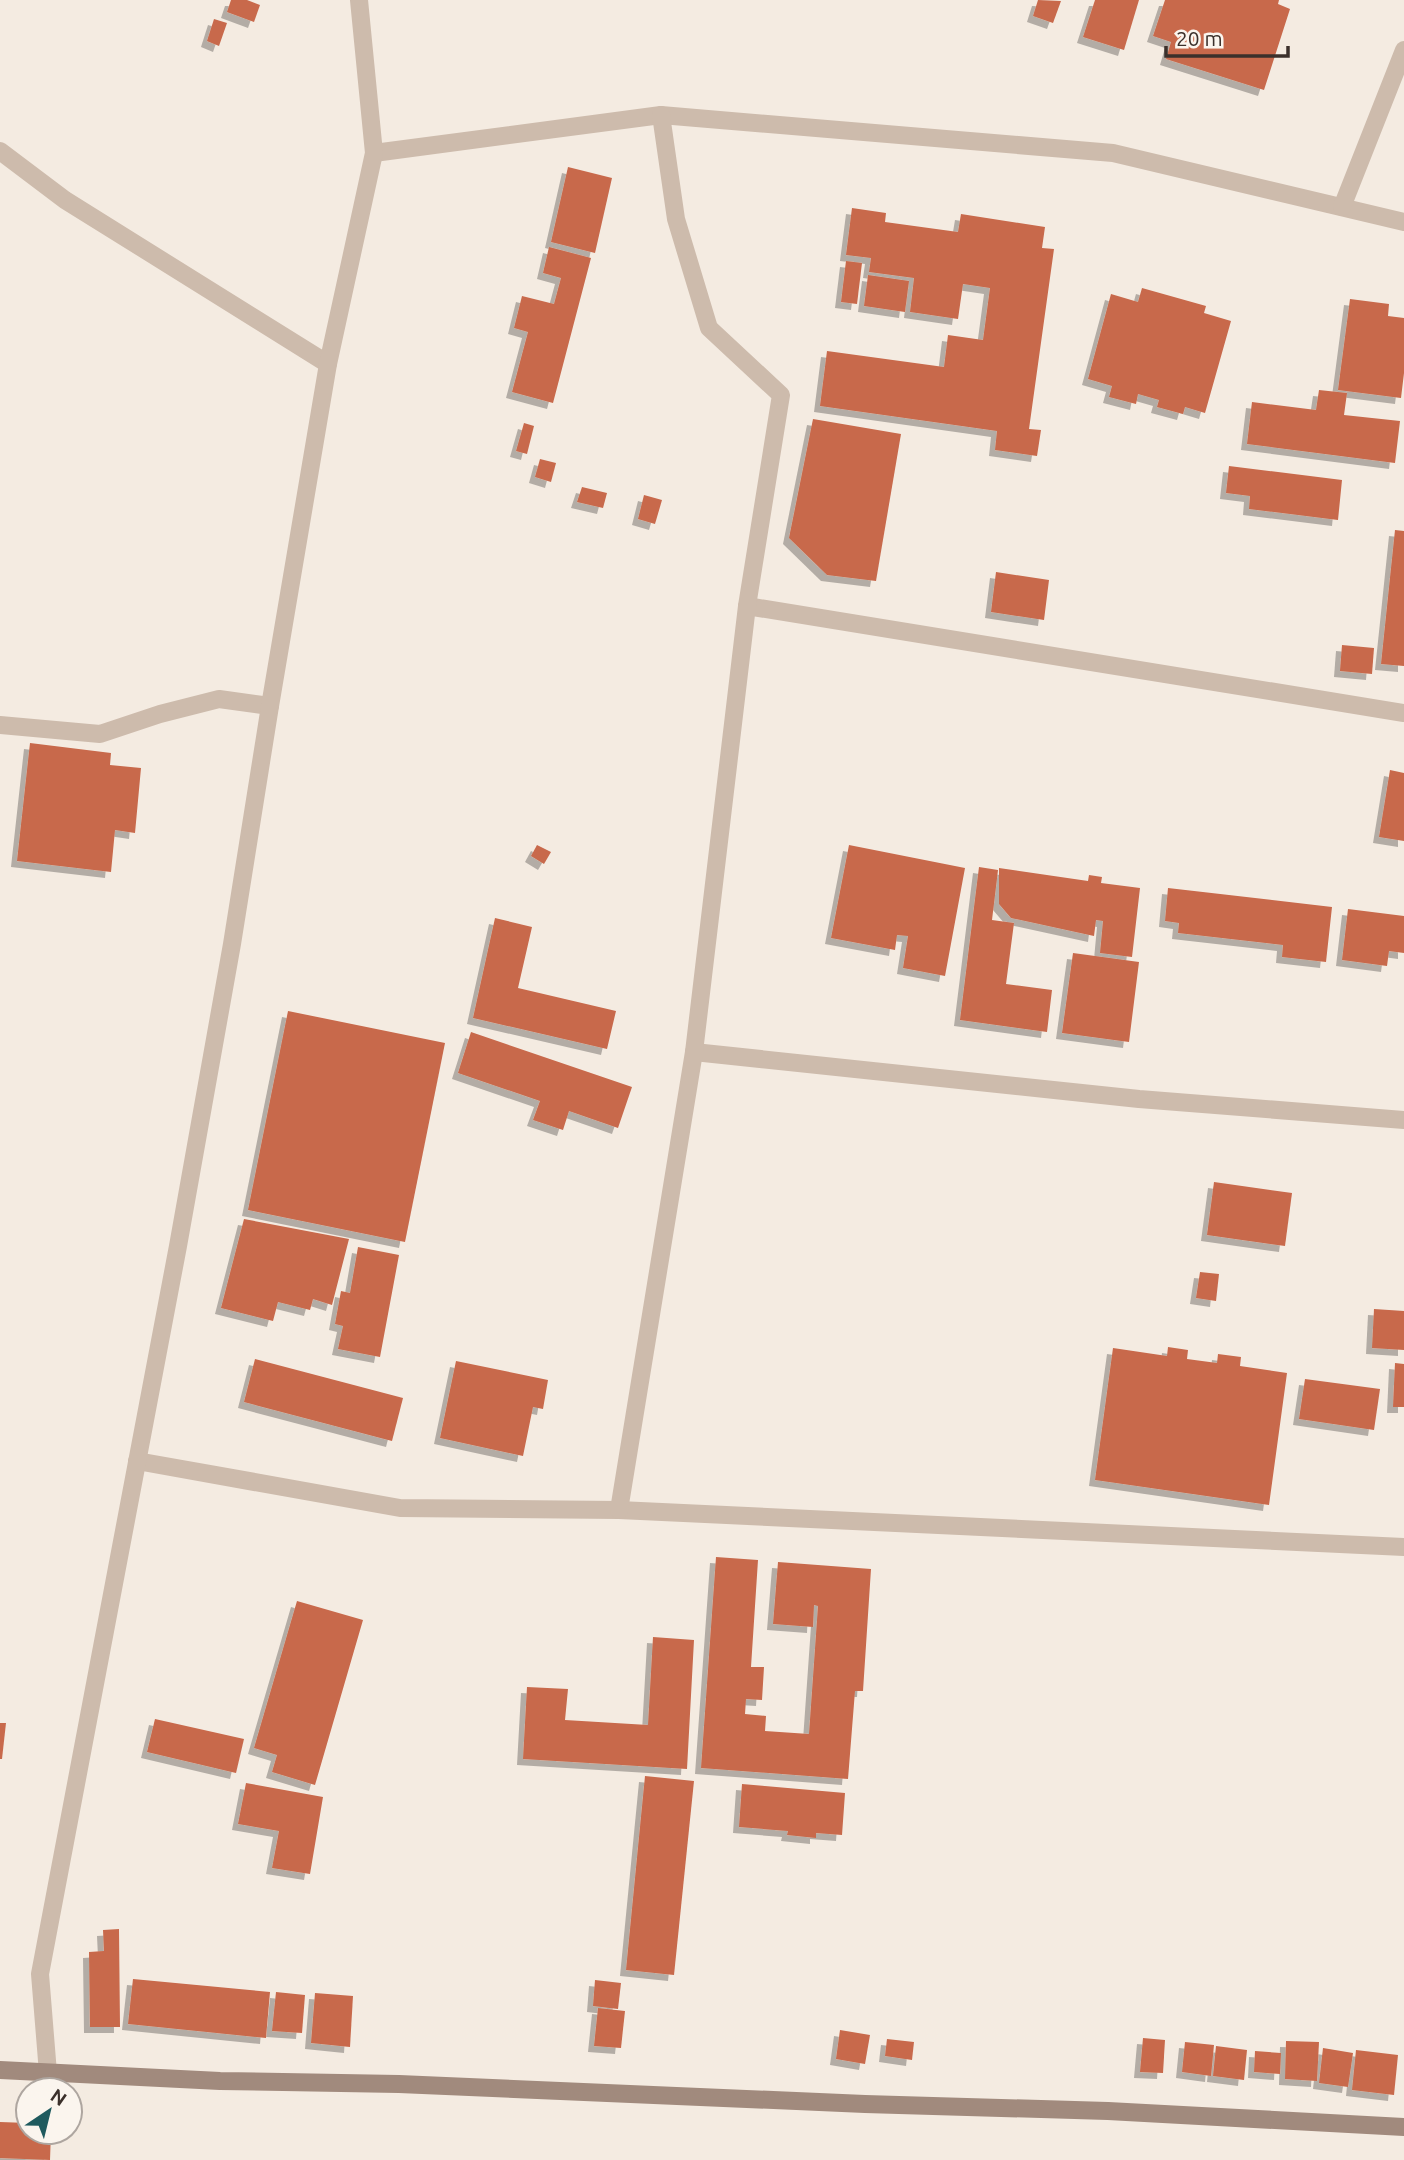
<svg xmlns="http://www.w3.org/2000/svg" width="1404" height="2160" font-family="Ubuntu,sans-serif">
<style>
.building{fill:#c8694b;filter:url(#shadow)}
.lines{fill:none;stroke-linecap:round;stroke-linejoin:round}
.street{stroke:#cdbbac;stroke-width:18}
.secondary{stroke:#a18a7d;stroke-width:18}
</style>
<defs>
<filter id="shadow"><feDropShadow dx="-6" dy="6" stdDeviation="0" flood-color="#0004"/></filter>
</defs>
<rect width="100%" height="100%" fill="#f4ebe1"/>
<g class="building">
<polygon points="231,0 247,0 260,5 254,22 227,12"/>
<polygon points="1038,0 1061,1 1053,23 1033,16"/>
<polygon points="1095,0 1139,0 1124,50 1083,37"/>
<polygon points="1165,0 1279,0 1278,4 1290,9 1264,90 1166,59 1171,42 1153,36"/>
<polygon points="214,19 227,23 219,46 207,41"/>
<polygon points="568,167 612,178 595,253 551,242"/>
<polygon points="852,208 886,213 885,222 958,232 961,214 1045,227 1042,248 1054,249 1029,429 1041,430 1037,456 995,450 997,431 820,406 827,351 944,367 948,335 983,340 990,288 963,284 958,319 910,312 914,278 869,272 871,258 846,255"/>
<polygon points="549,247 591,258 553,403 512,392 528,332 514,328 522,296 554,304 561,278 543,273"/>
<polygon points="846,261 862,263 857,304 841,302"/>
<polygon points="868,275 909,281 905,312 864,306"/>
<polygon points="1142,288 1206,306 1204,313 1231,321 1205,413 1185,407 1183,414 1157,407 1159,400 1138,394 1136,404 1109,397 1112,386 1088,379 1111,294 1138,302"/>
<polygon points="1350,299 1389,304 1388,316 1404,318 1404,373 1401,398 1338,390"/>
<polygon points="1319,390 1347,393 1344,415 1400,421 1395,463 1247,444 1252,402 1316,410"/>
<polygon points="813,419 901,434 876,581 827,575 789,538"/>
<polygon points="524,423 534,426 527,454 516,451"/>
<polygon points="540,459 556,463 551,482 535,477"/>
<polygon points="1229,466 1342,480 1338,520 1249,509 1250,496 1226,493"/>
<polygon points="582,487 607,493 603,508 577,502"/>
<polygon points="644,495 662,500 655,524 638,519"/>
<polygon points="1395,530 1404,531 1404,666 1381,664"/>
<polygon points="996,572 1049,580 1044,620 991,612"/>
<polygon points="1342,645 1374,648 1372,674 1340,671"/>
<polygon points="30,743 111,753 110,765 141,768 135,833 115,830 111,872 17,861"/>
<polygon points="1390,770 1404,773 1404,841 1379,837"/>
<polygon points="537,845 551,852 544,864 531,856"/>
<polygon points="849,845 965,868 945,976 903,968 908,936 897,935 895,950 831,938"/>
<polygon points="979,867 998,870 992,920 1014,923 1006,984 1052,990 1047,1032 960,1020"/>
<polygon points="999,868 1088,881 1089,875 1102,877 1101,883 1140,888 1132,957 1100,953 1103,921 1096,920 1094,936 1011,918 999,904"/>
<polygon points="1168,888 1332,907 1326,962 1282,957 1283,945 1178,933 1179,923 1165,921"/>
<polygon points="1348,909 1404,916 1404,953 1389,951 1387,966 1342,960"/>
<polygon points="495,918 532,927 518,988 616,1011 607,1049 473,1018"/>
<polygon points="1073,953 1139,962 1129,1042 1062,1033"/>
<polygon points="288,1011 445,1043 405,1242 248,1210"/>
<polygon points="471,1032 632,1087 618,1128 569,1111 563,1130 533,1120 540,1101 458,1073"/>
<polygon points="1214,1182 1292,1193 1285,1246 1207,1235"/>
<polygon points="244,1219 349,1239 332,1305 313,1299 310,1310 278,1302 273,1321 221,1308"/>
<polygon points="358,1247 399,1255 380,1357 338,1349 343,1326 335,1324 341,1291 350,1293"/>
<polygon points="1200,1272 1219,1274 1216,1301 1196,1298"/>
<polygon points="1374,1309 1404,1311 1404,1350 1372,1348"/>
<polygon points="1168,1347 1188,1350 1187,1359 1217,1363 1218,1354 1241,1357 1240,1366 1287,1373 1269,1505 1095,1480 1113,1348 1167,1356"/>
<polygon points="255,1359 403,1398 392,1441 244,1402"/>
<polygon points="456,1361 548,1380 543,1409 533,1407 523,1456 440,1438"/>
<polygon points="1395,1363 1404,1364 1404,1407 1393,1407"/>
<polygon points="1305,1379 1380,1389 1374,1430 1299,1419"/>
<polygon points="716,1557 758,1560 751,1667 764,1667 762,1700 746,1699 745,1714 766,1716 765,1731 809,1734 818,1606 814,1605 813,1627 773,1624 778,1562 871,1569 863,1691 855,1691 848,1779 701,1768"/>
<polygon points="297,1601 363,1620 315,1785 272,1772 277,1755 254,1748"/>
<polygon points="653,1637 694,1640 687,1769 523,1759 527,1687 568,1689 565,1720 648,1725"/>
<polygon points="155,1719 244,1739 236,1773 147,1752"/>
<polygon points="0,1723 6,1723 2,1759 0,1759"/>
<polygon points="645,1776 694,1781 674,1975 626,1970"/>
<polygon points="246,1783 323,1797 310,1874 272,1868 279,1831 238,1824"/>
<polygon points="742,1784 845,1793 842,1835 816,1833 816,1838 787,1835 788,1831 739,1827"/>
<polygon points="119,1929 120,2027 90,2027 89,1952 104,1951 103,1930"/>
<polygon points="133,1979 270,1992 266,2038 128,2024"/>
<polygon points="595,1980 621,1983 618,2009 593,2006"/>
<polygon points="276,1992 305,1995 302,2033 272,2031"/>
<polygon points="315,1993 353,1996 350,2047 311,2043"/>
<polygon points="598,2008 625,2011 621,2048 594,2046"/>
<polygon points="840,2030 870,2035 865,2064 836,2059"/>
<polygon points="1143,2038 1165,2040 1163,2073 1140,2072"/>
<polygon points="887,2039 914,2042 912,2060 885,2056"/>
<polygon points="1286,2041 1319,2042 1317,2081 1285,2079"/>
<polygon points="1185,2042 1214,2045 1211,2076 1182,2072"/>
<polygon points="1216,2046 1247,2050 1244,2080 1213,2076"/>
<polygon points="1323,2048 1353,2053 1348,2087 1319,2083"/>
<polygon points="1356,2050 1398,2055 1394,2095 1352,2090"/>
<polygon points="1255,2051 1281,2053 1280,2074 1254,2072"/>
<polygon points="0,2122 28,2123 28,2132 51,2132 50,2160 0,2158"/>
</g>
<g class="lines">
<g class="street">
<polyline points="0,151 65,200 328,364"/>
<polyline points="374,153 661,115 1113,153 1404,222"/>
<polyline points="1342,207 1404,50"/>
<polyline points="747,606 1404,713"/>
<polyline points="0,725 100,734 160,714 219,699 270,706"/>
<polyline points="694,1052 1139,1099 1404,1120"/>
<polyline points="137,1461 400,1508 619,1510 1404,1547"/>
<polyline points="619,1510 694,1052 747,606 781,395 709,328 676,219 661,115"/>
<polyline points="48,2073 40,1974 178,1246 232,944 270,706 328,364 374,153 359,0"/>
</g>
<polyline class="secondary" points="0,2070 220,2081 399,2084 865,2104 1108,2111 1404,2127"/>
</g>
<g transform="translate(49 2111) rotate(35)"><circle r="33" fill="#fbf5ee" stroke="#aea6a0" stroke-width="2"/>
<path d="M0-5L12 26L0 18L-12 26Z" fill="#1f5a5e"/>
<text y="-10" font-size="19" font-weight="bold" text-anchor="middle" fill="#3b302b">N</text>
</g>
<path d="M1166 46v10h122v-10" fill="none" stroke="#3b302b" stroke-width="3.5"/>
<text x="1176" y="46" font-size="21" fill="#3b302b" stroke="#fbf5ee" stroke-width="5" paint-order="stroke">20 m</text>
</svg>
